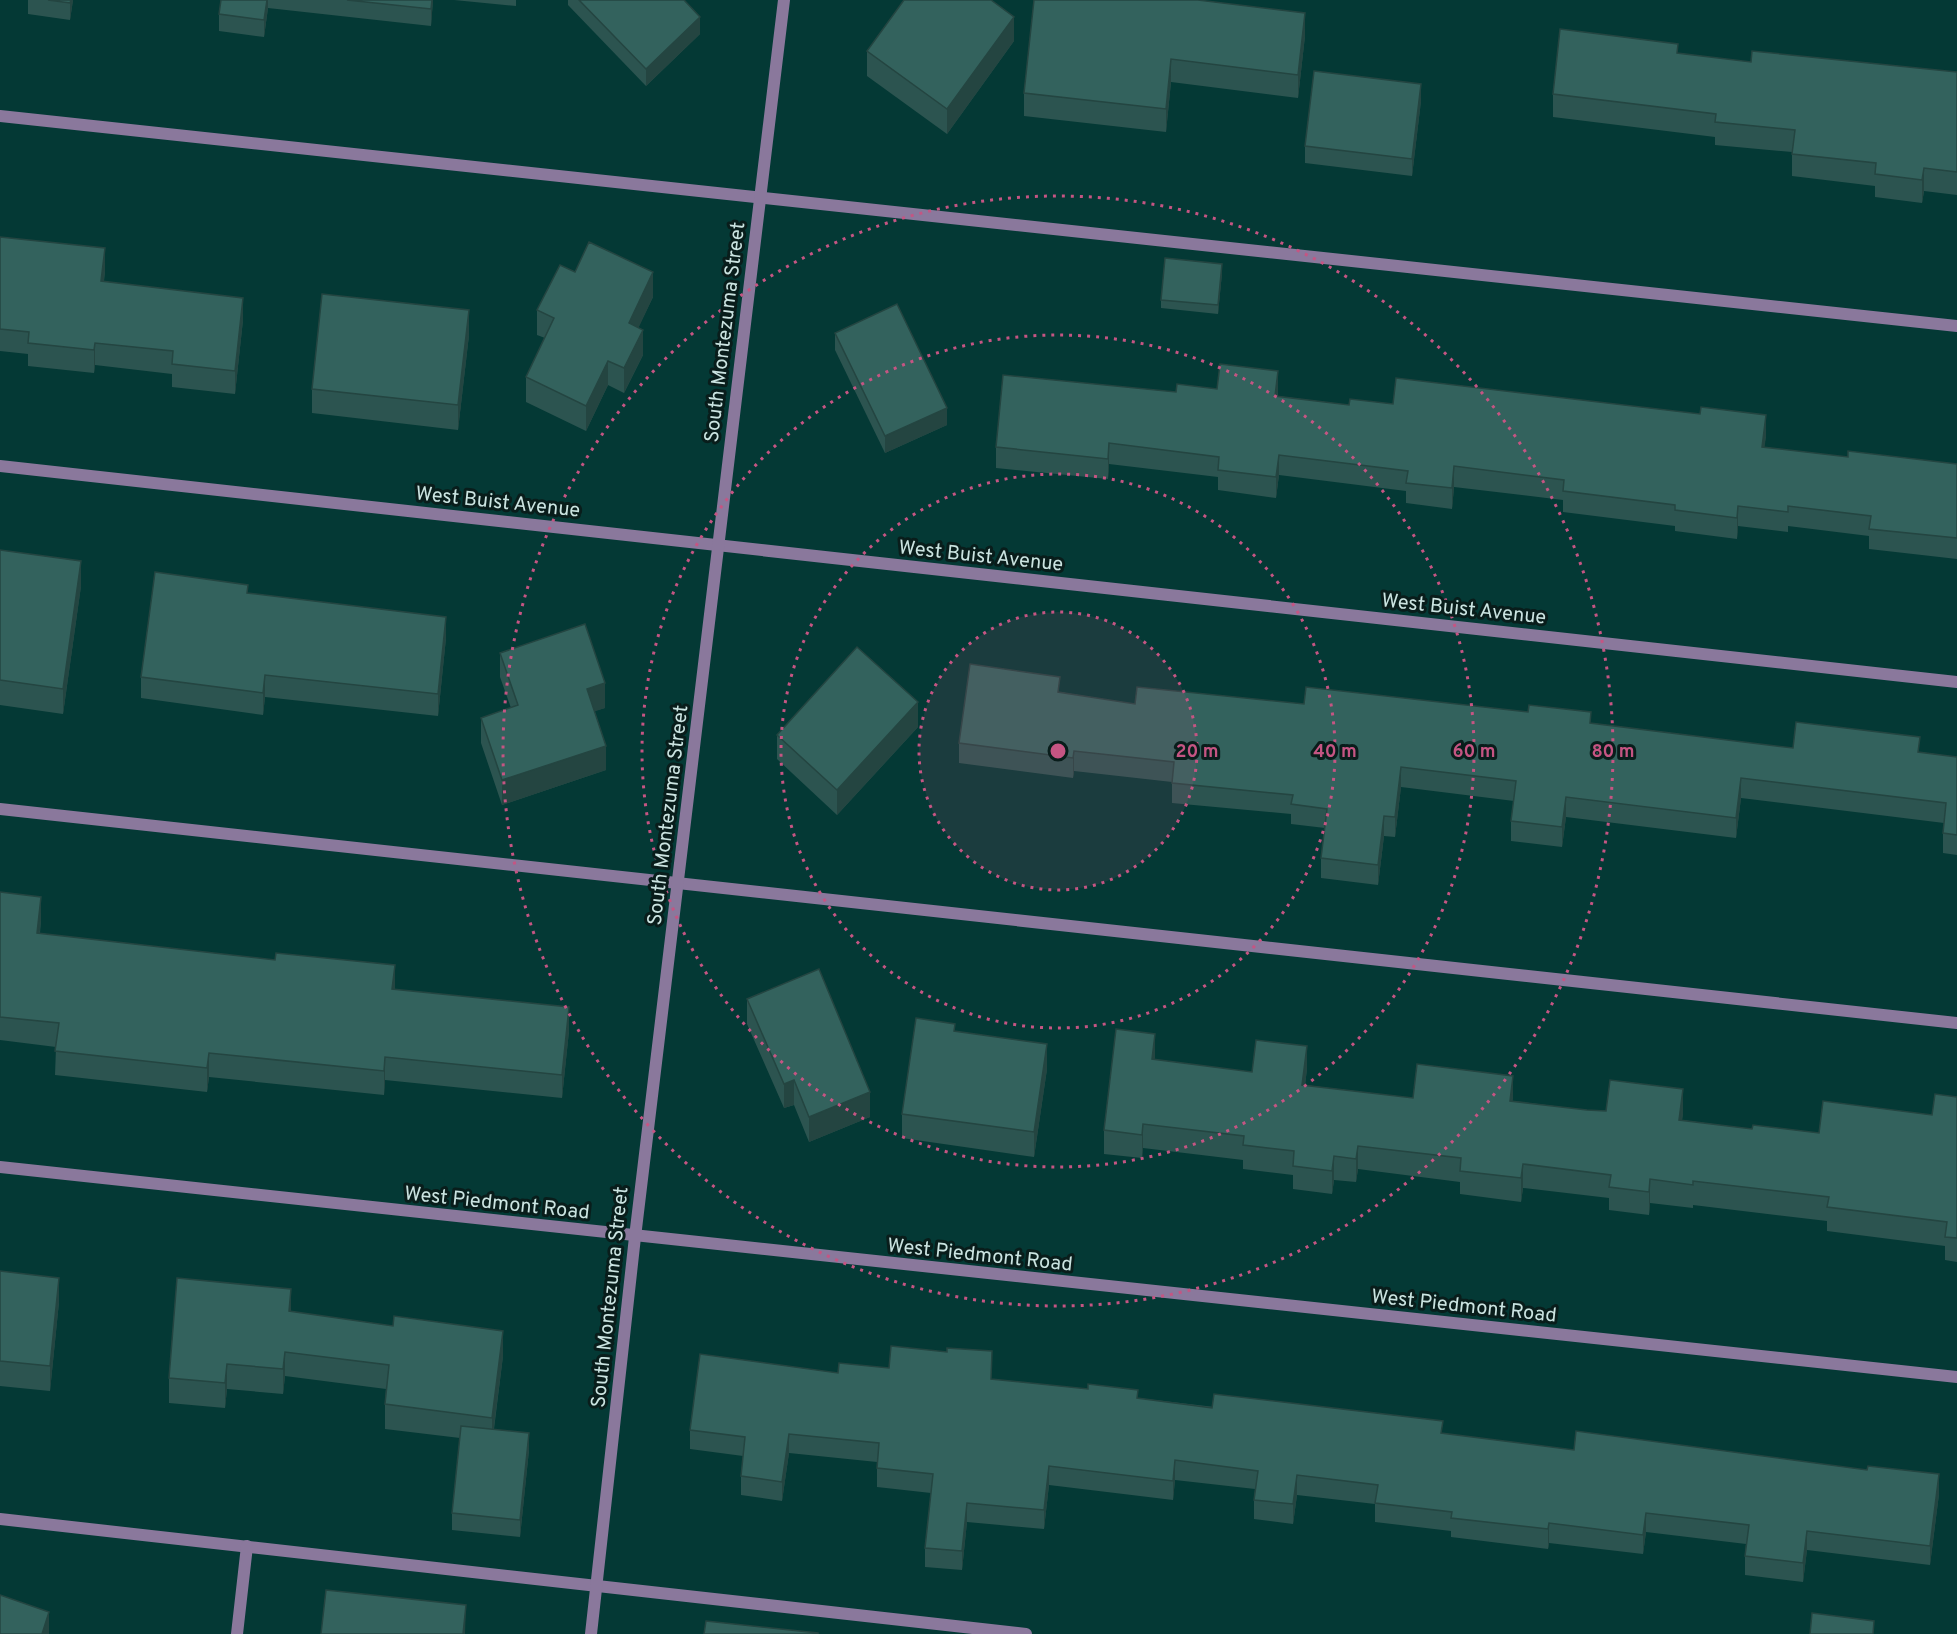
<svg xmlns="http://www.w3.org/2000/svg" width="1957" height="1634" font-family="Overpass,sans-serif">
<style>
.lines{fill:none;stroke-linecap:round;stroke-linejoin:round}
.service{stroke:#8a789c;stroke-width:12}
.minor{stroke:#8a789c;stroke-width:12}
.wall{fill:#2c5450}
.shaded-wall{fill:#244541}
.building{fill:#33625d;stroke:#244541;stroke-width:1.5}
.ring{fill:none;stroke:#c55583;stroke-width:3;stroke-dasharray:3 6}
.labels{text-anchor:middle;stroke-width:6;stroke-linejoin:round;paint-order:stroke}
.street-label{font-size:20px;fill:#cbe4e1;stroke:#091d1b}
.centre{fill:#c55583;stroke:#091d1b;stroke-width:3}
.ring-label{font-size:18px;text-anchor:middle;font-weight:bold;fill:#c55583;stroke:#091d1b;stroke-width:6;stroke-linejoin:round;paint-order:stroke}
</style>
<rect width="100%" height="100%" fill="#043935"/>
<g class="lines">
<g class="service">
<polyline points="0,116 1957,326"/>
<polyline points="0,809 1957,1023"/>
<polyline points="0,1519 1026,1634"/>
<polyline points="237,1634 247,1546"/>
</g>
<g class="minor">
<polyline points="0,466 1957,682"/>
<polyline points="0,1167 1957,1377"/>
<polyline points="591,1634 635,1237 784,0"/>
</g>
</g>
<g class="wall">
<polygon points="28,0 73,0 70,20 28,14"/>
<polygon points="221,0 433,0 431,26 268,8 264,37 219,31 219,14"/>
<polygon points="454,0 516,0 516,6"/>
<polygon points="568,0 684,0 700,34 646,86 568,5"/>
<polygon points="1034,0 1305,36 1298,98 1171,82 1166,132 1024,116 1024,93"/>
<polygon points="1014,41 947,134 867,76 867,51"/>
<polygon points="1678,53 1751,62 1957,72 1957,195 1924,191 1922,203 1875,197 1875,186 1792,176 1792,152 1715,145 1715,137 1553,117 1553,94"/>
<polygon points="1421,101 1412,176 1305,163 1305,146"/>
<polygon points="0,237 105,271 104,281 243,320 235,394 172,387 172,374 95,365 94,373 28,366 28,354 0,351"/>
<polygon points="575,272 653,297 638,328 643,355 624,393 608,385 586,431 526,402 526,377 545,338 537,335 537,310"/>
<polygon points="1222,273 1218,314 1161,308 1161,300"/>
<polygon points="835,333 947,425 885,453 835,350"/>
<polygon points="469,335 458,430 312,413 312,389"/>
<polygon points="1217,389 1278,392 1278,396 1349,405 1393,404 1766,436 1764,447 1848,457 1957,464 1957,559 1869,549 1869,536 1788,526 1788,532 1738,526 1737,539 1675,531 1675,526 1563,512 1563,500 1454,487 1452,509 1406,503 1406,491 1279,475 1276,498 1218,490 1218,477 1109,464 1108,479 996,468 996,447 1176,392"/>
<polygon points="0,550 81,586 63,714 0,705"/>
<polygon points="248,593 446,638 438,716 265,697 263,715 141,698 141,677"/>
<polygon points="500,653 605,708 594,711 606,770 502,805 481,743 481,718 511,708 500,677"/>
<polygon points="1060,692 1135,704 1304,704 1591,723 1793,748 1920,752 1957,757 1957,855 1943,853 1943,833 1944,823 1741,798 1736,838 1566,817 1562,847 1511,841 1511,821 1514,801 1401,787 1395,837 1384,836 1378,885 1321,878 1321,858 1325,828 1291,824 1291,814 1172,803 1172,782 1074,771 1073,778 959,763 959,743"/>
<polygon points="918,727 837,815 777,759 777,735"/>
<polygon points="0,892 41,920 40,933 395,989 569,1031 562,1098 385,1080 384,1095 209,1077 207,1092 55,1075 56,1047 0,1040"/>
<polygon points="747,999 870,1117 809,1142 794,1105 784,1108 747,1024"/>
<polygon points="955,1031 1047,1069 1034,1157 902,1138 902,1114"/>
<polygon points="1155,1060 1252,1072 1307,1069 1305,1085 1413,1098 1513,1101 1587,1110 1683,1113 1682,1120 1752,1129 1819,1133 1932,1115 1957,1097 1957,1262 1945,1260 1945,1246 1827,1231 1827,1221 1693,1205 1693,1208 1650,1203 1649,1215 1609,1210 1609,1198 1523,1188 1521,1202 1460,1194 1460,1182 1358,1169 1356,1182 1334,1180 1332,1194 1293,1189 1293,1175 1243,1169 1243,1160 1143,1148 1142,1158 1104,1154 1104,1130"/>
<polygon points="0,1271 59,1302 50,1391 0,1386"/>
<polygon points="291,1311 503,1356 494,1429 529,1450 520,1537 452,1530 452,1513 460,1438 385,1429 385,1404 386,1389 285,1376 283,1394 227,1389 225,1408 169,1403 169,1378"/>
<polygon points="838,1373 1138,1398 1443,1434 1939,1494 1930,1565 1807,1550 1803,1582 1745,1575 1745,1556 1746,1544 1646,1532 1643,1554 1549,1543 1548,1549 1451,1537 1451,1531 1375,1522 1375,1504 1297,1495 1293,1524 1254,1519 1254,1500 1255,1489 1175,1480 1173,1500 1049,1485 1044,1529 967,1522 962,1570 925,1567 925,1548 931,1493 877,1487 877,1462 789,1453 782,1501 741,1495 741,1476 743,1456 690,1449 690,1430"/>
</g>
<g class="shaded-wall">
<polygon points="71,0 73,0 70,20 70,3"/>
<polygon points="267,0 268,0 268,8 264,37 264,20"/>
<polygon points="432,0 433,0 431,26 431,9"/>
<polygon points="1305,13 1305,36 1298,98 1298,75"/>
<polygon points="700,17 700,34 646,86 646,69"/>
<polygon points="1014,17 1014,41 947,134 947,109"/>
<polygon points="1171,59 1171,82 1166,132 1166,109"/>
<polygon points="1421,84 1421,101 1412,176 1412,159"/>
<polygon points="1924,168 1924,191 1922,203 1922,180"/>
<polygon points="105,248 105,271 101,304 101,281"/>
<polygon points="1222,264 1222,273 1218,314 1218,305"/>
<polygon points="653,272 653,297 629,348 629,323"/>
<polygon points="243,298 243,320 235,394 235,371"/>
<polygon points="469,310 469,335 458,430 458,405"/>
<polygon points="643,330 643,355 624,393 624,368"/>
<polygon points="95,343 95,365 94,373 94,350"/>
<polygon points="608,361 608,385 586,431 586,406"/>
<polygon points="1278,371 1278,392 1275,417 1275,396"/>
<polygon points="947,408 947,425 885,453 885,436"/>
<polygon points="1766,415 1766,436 1762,467 1762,447"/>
<polygon points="1109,443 1109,464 1108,479 1108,459"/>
<polygon points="1279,455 1279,475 1276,498 1276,477"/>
<polygon points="1454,466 1454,487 1452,509 1452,488"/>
<polygon points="1738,506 1738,526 1737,539 1737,518"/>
<polygon points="81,561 81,586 63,714 63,689"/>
<polygon points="446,617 446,638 438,716 438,694"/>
<polygon points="265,675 265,697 263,715 263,693"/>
<polygon points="605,683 605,708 587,714 587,689"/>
<polygon points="918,702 918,727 837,815 837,790"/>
<polygon points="606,746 606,770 502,805 502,780"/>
<polygon points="1074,751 1074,771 1073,778 1073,758"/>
<polygon points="1401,767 1401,787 1395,837 1395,817"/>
<polygon points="1741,778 1741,798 1736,838 1736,818"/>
<polygon points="1566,797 1566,817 1562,847 1562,827"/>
<polygon points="1384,816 1384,836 1378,885 1378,865"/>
<polygon points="41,897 41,920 37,957 37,933"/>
<polygon points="395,965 395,989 392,1013 392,989"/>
<polygon points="569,1007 569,1031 562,1098 562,1075"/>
<polygon points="1155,1034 1155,1058 1152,1083 1152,1059"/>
<polygon points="1047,1044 1047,1069 1034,1157 1034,1132"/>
<polygon points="1307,1046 1307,1069 1302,1108 1302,1085"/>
<polygon points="209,1053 209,1077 207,1092 207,1068"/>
<polygon points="385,1057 385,1080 384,1095 384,1071"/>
<polygon points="1513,1076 1513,1099 1510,1125 1510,1101"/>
<polygon points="794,1080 794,1105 784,1108 784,1084"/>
<polygon points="1683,1089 1683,1113 1679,1144 1679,1120"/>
<polygon points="870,1092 870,1117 809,1142 809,1117"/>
<polygon points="1143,1124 1143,1148 1142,1158 1142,1135"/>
<polygon points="1358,1146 1358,1169 1356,1182 1356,1159"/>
<polygon points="1334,1156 1334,1180 1332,1194 1332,1171"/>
<polygon points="1523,1164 1523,1188 1521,1202 1521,1178"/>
<polygon points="1650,1179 1650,1203 1649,1215 1649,1192"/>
<polygon points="59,1278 59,1302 50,1391 50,1366"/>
<polygon points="291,1289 291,1314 289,1311"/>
<polygon points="503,1331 503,1356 492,1442 492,1418"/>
<polygon points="285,1352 285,1376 283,1394 283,1369"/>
<polygon points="227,1364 227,1389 225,1408 225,1383"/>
<polygon points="529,1433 529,1450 520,1537 520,1520"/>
<polygon points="789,1434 789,1453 782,1501 782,1482"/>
<polygon points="1175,1460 1175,1480 1173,1500 1173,1481"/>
<polygon points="1049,1466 1049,1485 1044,1529 1044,1510"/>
<polygon points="1939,1474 1939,1494 1930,1565 1930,1546"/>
<polygon points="1297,1475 1297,1495 1293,1524 1293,1504"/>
<polygon points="967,1503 967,1522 962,1570 962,1551"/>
<polygon points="1646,1513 1646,1532 1643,1554 1643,1535"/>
<polygon points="1549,1523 1549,1543 1548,1549 1548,1529"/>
<polygon points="1807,1531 1807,1550 1803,1582 1803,1563"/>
<polygon points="466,1605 465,1634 463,1634"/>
<polygon points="49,1612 49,1634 42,1634"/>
</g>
<g class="building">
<polygon points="48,0 71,0 70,3"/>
<polygon points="221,0 267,0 264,20 219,14"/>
<polygon points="347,0 432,0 431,9"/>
<polygon points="579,0 684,0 700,17 646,69"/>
<polygon points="904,0 991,0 1014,17 947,109 867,51"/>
<polygon points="1034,0 1198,0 1305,13 1298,75 1171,59 1166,109 1024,93"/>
<polygon points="1560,29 1678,44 1677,53 1751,62 1752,51 1957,72 1957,172 1924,168 1922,180 1875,174 1876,163 1792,154 1795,130 1715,122 1716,114 1553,94"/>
<polygon points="1314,71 1421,84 1412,159 1305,146"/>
<polygon points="0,237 105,248 101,281 243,298 235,371 172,364 173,351 95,343 94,350 28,343 29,332 0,329"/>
<polygon points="589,242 653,272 629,323 643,330 624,368 608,361 586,406 526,377 554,318 537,310 560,265 575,272"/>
<polygon points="1165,258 1222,264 1218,305 1161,300"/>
<polygon points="322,294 469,310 458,405 312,389"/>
<polygon points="897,304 947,408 885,436 835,333"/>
<polygon points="1220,364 1278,371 1275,396 1349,405 1350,399 1393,404 1396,378 1700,414 1701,407 1766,415 1762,447 1848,457 1848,451 1957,464 1957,538 1869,529 1871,516 1788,506 1788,512 1738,506 1737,518 1675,510 1675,505 1563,491 1564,480 1454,466 1452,488 1406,483 1408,471 1279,455 1276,477 1218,470 1219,457 1109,443 1108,459 996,447 1003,375 1176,392 1177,384 1217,389"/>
<polygon points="0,550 81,561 63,689 0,680"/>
<polygon points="155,572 248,585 247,593 446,617 438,694 265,675 263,693 141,677"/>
<polygon points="585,624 605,683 587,689 606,746 502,780 481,718 518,705 500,653"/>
<polygon points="857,647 918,702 837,790 777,735"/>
<polygon points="970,664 1060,677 1058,692 1135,704 1137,687 1304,704 1306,687 1528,712 1529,705 1591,712 1590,723 1793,748 1796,722 1920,737 1918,752 1957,757 1957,835 1943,833 1946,803 1741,778 1736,818 1566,797 1562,827 1511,821 1516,781 1401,767 1395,817 1384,816 1378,865 1321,858 1327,809 1291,804 1293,795 1172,783 1174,762 1074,751 1073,758 959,743"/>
<polygon points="0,892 41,897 37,933 275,960 276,953 395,965 392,989 569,1007 562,1075 385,1057 384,1071 209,1053 207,1068 55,1051 59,1023 0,1017"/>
<polygon points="819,969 870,1092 809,1117 794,1080 784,1084 747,999"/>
<polygon points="916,1018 955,1024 954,1031 1047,1044 1034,1132 902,1114"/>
<polygon points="1116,1029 1155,1034 1152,1059 1252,1072 1256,1040 1307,1046 1302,1085 1413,1098 1417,1064 1513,1076 1510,1101 1587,1110 1606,1111 1610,1080 1683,1089 1679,1120 1752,1129 1753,1125 1819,1133 1823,1101 1932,1115 1935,1094 1957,1097 1957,1238 1945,1237 1947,1222 1827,1207 1829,1197 1693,1181 1693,1185 1650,1179 1649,1192 1609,1187 1611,1175 1523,1164 1521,1178 1460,1171 1461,1158 1358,1146 1356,1159 1334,1156 1332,1171 1293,1166 1294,1151 1243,1145 1244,1136 1143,1124 1142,1135 1104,1130"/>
<polygon points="0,1271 59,1278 50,1366 0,1361"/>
<polygon points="177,1278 291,1289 289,1311 393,1326 394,1316 503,1331 492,1418 385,1404 389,1365 285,1352 283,1369 227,1364 225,1383 169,1378"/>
<polygon points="891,1346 947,1352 947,1348 992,1351 991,1379 1088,1389 1088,1384 1138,1390 1137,1398 1212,1408 1214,1394 1443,1421 1441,1433 1574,1450 1576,1431 1867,1470 1868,1466 1939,1474 1930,1546 1807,1531 1803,1563 1745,1556 1749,1525 1646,1513 1643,1535 1549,1523 1548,1529 1451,1518 1452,1512 1375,1503 1378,1485 1297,1475 1293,1504 1254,1500 1258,1471 1175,1460 1173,1481 1049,1466 1044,1510 967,1503 962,1551 925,1548 933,1474 877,1468 879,1443 789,1434 782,1482 741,1476 745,1437 690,1430 700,1354 838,1373 839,1363 889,1368"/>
<polygon points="461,1426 529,1433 520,1520 452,1513"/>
<polygon points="326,1590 466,1605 463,1634 321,1634"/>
<polygon points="0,1595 49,1612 42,1634 0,1634"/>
<polygon points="1812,1613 1874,1621 1873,1634 1810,1634"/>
<polygon points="706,1621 818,1633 818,1634 704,1634"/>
</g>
<circle cx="1058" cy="751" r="139" fill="#c55583" fill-opacity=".12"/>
<g class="ring">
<circle cx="1058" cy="751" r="139"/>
<circle cx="1058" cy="751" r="277"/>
<circle cx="1058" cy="751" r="416"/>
<circle cx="1058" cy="751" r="555"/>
</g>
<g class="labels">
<g class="street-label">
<text transform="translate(724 332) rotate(-83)" y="7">South Montezuma Street</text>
<text transform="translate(498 501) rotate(6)" y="7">West Buist Avenue</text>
<text transform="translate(981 555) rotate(6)" y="7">West Buist Avenue</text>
<text transform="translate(1464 608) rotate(6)" y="7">West Buist Avenue</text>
<text transform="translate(667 815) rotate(-83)" y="7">South Montezuma Street</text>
<text transform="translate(497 1202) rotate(6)" y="7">West Piedmont Road</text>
<text transform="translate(980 1254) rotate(6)" y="7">West Piedmont Road</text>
<text transform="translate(609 1297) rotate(-84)" y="7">South Montezuma Street</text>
<text transform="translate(1464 1305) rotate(6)" y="7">West Piedmont Road</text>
</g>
</g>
<circle cx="1058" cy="751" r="9" class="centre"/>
<g class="ring-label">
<text x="1197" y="757">20 m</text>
<text x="1335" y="757">40 m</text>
<text x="1474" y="757">60 m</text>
<text x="1613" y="757">80 m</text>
</g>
</svg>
